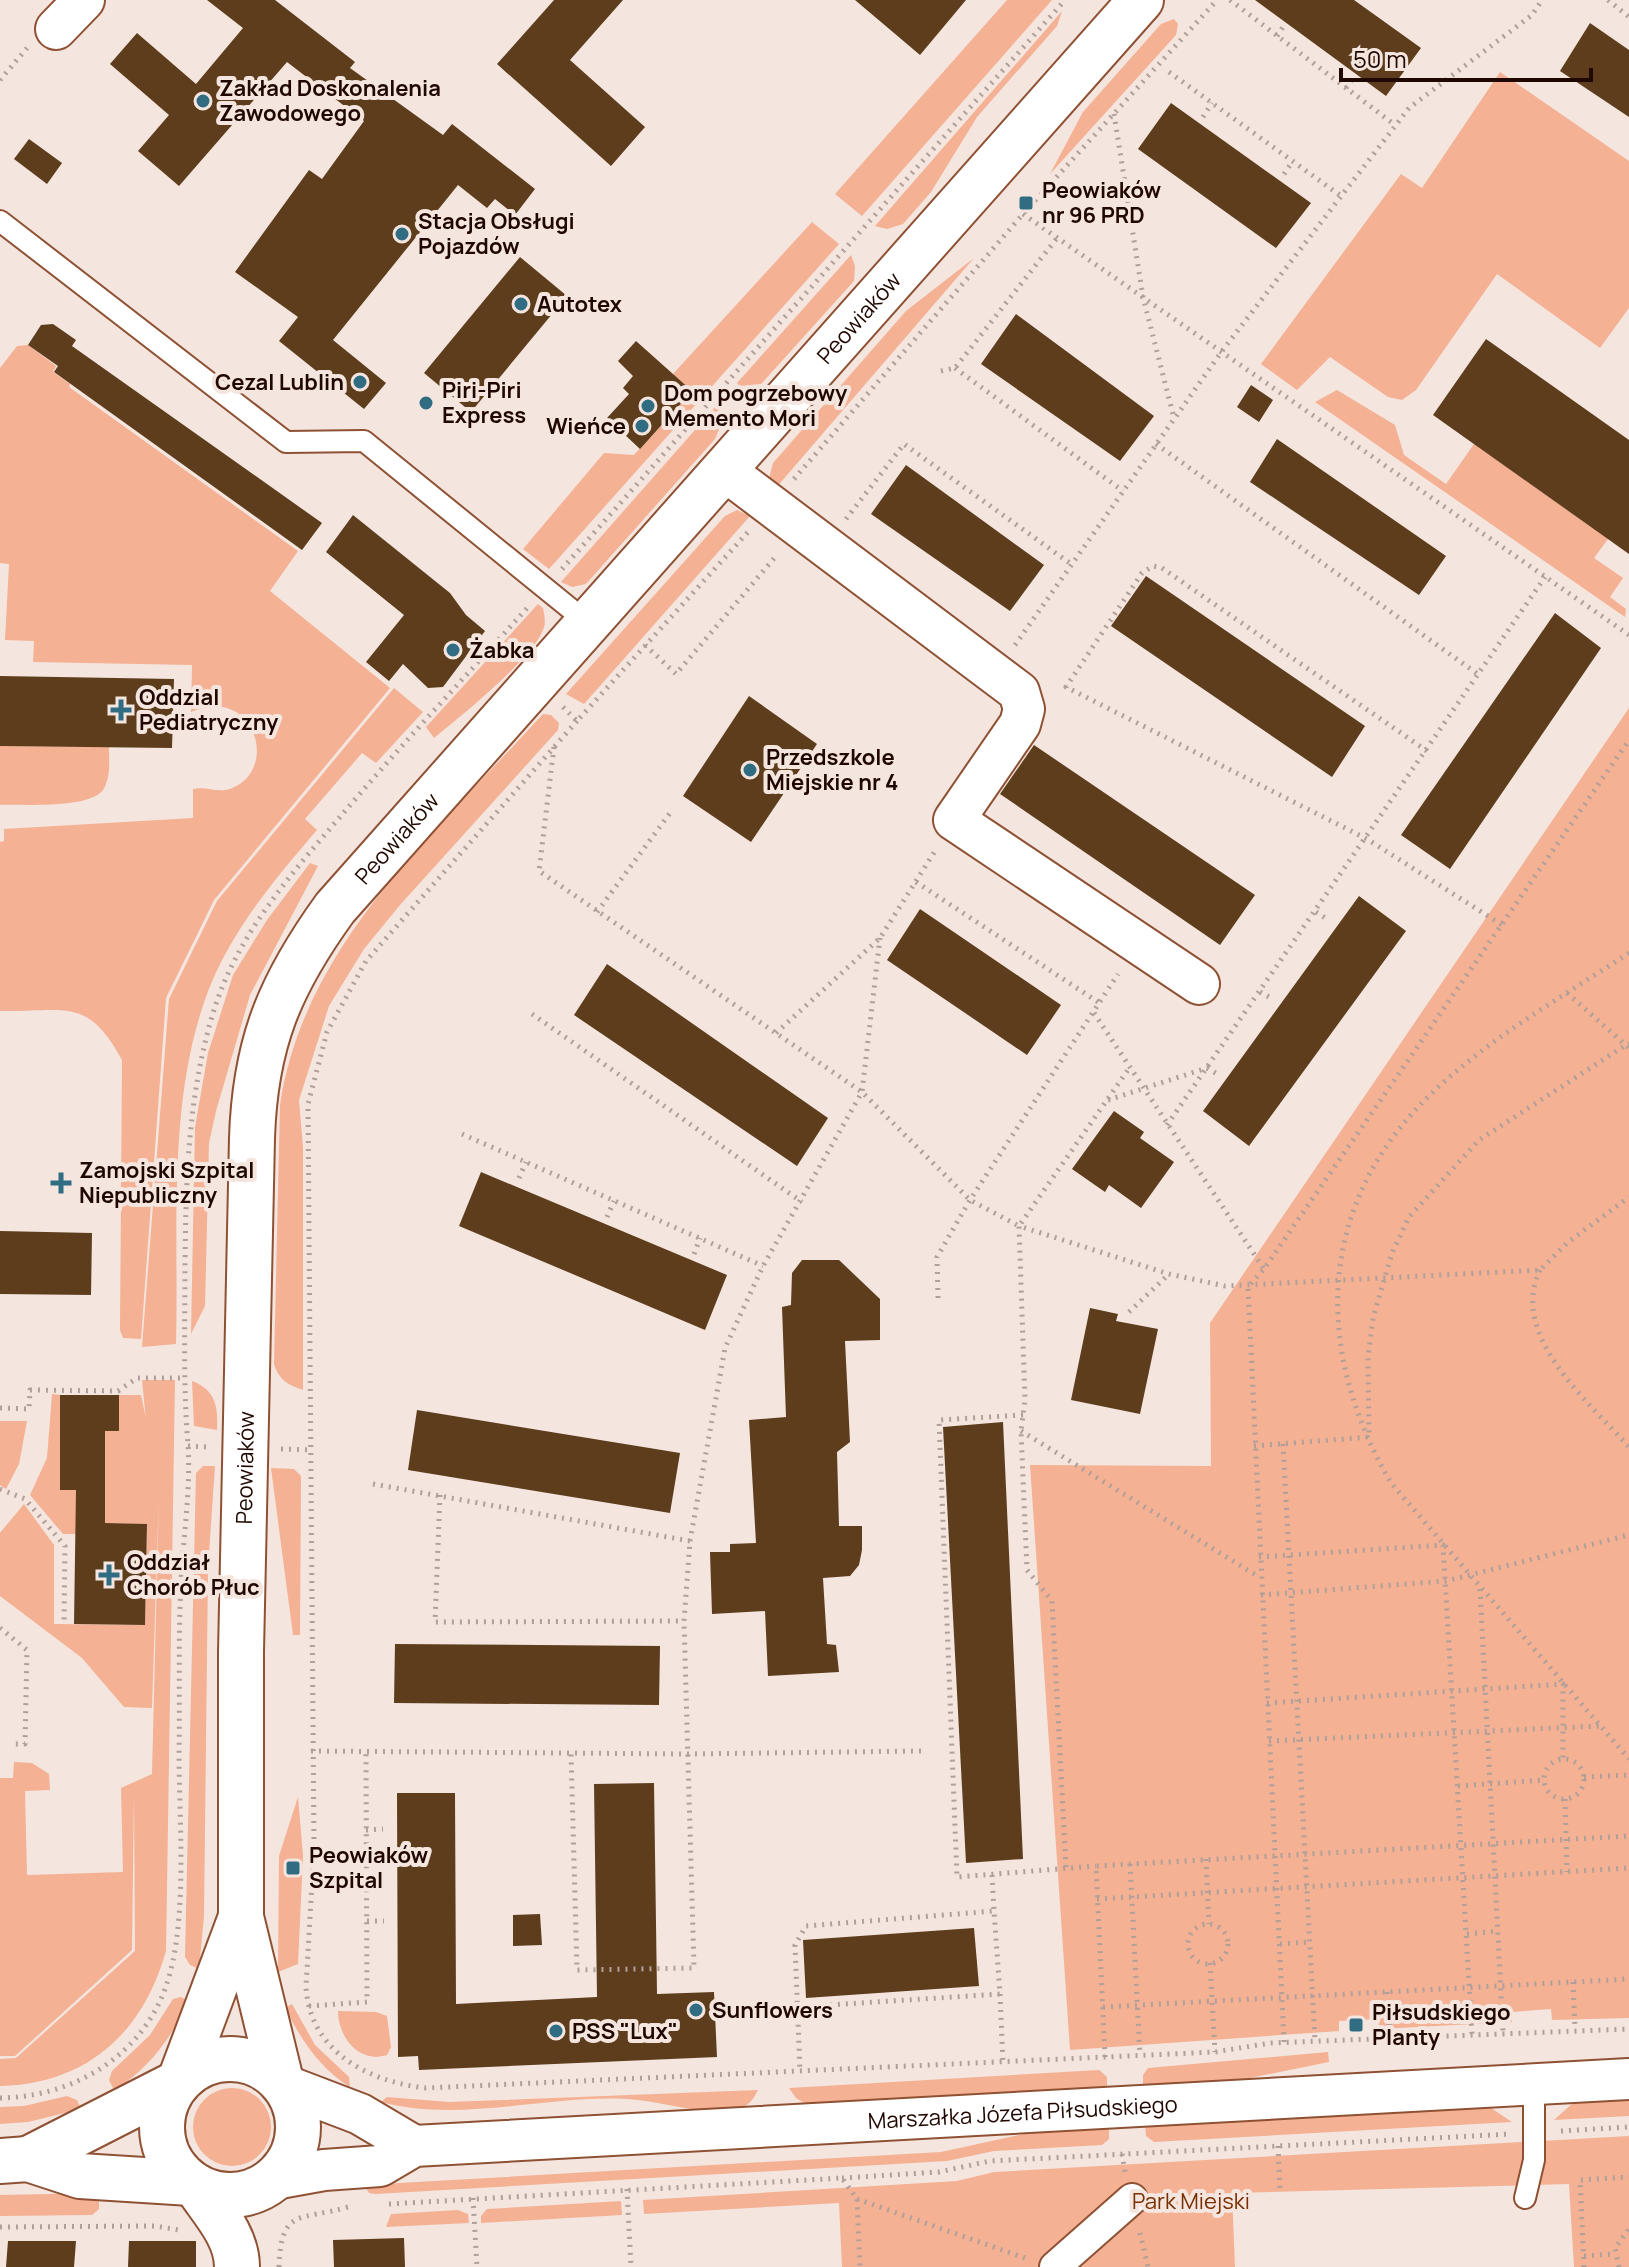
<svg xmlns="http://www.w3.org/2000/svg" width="1629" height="2267" font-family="Manrope,sans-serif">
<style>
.green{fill:#f4b193}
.building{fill:#5d3d1c}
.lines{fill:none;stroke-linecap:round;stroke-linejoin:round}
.service-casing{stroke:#8f5133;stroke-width:24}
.pedestrian-casing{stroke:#8f5133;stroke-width:34}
.minor-casing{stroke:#8f5133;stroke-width:44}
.tertiary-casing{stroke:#8f5133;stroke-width:48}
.secondary-casing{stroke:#8f5133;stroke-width:48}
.path{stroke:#b19f99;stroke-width:5;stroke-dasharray:2 6;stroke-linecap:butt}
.service{stroke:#fff;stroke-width:20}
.pedestrian{stroke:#fff;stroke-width:30}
.minor{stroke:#fff;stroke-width:40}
.tertiary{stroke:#fff;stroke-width:44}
.secondary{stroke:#fff;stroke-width:44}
.poi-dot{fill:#306d83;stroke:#f4e5df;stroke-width:3}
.labels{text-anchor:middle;stroke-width:8;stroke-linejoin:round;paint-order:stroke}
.poi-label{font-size:22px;font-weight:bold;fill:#200801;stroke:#f4e5df;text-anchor:start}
.street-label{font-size:22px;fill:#200801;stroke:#f4e5df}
.park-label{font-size:22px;fill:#7a2f00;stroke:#f4e5df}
</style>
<rect width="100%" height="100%" fill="#f4e5df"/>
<g class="green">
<polygon points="1007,0 1052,0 862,216 835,194"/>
<polygon points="1062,11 1057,26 977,117 931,192 903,224 887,229 875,226"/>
<polygon points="1174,19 1178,24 1176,35 1050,174 1083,112 1161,24"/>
<polygon points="1500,72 1629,161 1629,308 1600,348 1497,274 1416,390 1402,400 1388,397 1330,357 1297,390 1261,364 1401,174 1422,188"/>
<polygon points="812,222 839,244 549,569 523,549 604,453 634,455 691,392 673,374"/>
<polygon points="851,255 855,266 854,281 761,384 740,386 737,383"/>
<polygon points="974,258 775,489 769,479 773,463 906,311"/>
<path d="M28,345L56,366L53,372L70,384L69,387L298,551L270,591L390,688L214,900L166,998L141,1339L123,1338L120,1330L122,1060C87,996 66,1012 0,1011V842L4,841V829L193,818V789C206,786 217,793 230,789C282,770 253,683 191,712L192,665L33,662L34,641L5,640L9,564L0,563V368L17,346Z"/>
<polygon points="1337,390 1395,425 1404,455 1446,484 1474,444 1608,539 1594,558 1623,578 1610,597 1626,609 1625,617 1315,402"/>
<polygon points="717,405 723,420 715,439 586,584 572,587 561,582"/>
<polygon points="737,510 750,516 584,704 566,694 725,516"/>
<path d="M538,604L543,608C544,614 546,621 544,627C537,655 459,718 434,738L426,727Z"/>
<path d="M394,688L423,712L376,763L362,753L305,819L317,830C276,878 235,926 211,984C166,1094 179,1228 176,1344L142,1347L169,999L217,901Z"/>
<polygon points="1629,708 1629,2018 1552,2020 1551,2009 1511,2012 1512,2022 1379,2029 1378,2019 1339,2021 1339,2031 1070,2050 1030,1465 1211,1466 1210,1323"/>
<path d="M543,714L551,715L559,723L558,730L400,905L364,949L329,1006L299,1100L303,1148V1390C289,1386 278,1379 274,1364L280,1105C304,943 438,830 543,714Z"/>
<path d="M0,746L109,747C109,762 111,777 103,790C89,809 23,804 0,805Z"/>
<polygon points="310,863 318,866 250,995 216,1111 209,1143 205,1306 191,1334 195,1127 208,1053 233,975 267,920"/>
<path d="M142,1380H175L166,1951C143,2033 87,2084 0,2086V2059L16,2058L135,1951L134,1790L132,1950L15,2056H0V1778H13L14,1762L32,1763L49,1774L50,1790L25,1791L27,1875L123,1872L121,1788L152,1774L159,1493L152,1708L124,1707L82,1658L0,1596V1533L24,1504L54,1545V1624L145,1625L147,1524L77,1523L76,1534H63L30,1495L47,1458L52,1394L60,1395V1489H105V1431L119,1395H141L155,1462L146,1421Z"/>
<path d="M192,1381C216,1390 218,1407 217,1430L194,1426Z"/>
<polygon points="0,1421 27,1421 19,1464 6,1489 0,1485"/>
<polygon points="203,1466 215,1466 208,1568 204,1916 199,1969 190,1965 185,1957 196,1473"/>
<polygon points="271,1468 294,1469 301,1476 300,1635 293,1635"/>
<polygon points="298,1797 303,1856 298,1964 278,1972 279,1856"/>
<path d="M181,1997L189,2001C171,2038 150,2068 114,2090L109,2080L112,2071L150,2035L173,1999Z"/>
<path d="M292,2004L315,2045L349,2077L350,2087C319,2068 301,2039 285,2008Z"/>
<path d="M338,2011L376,2012L387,2016L391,2047L387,2055C359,2064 338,2037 338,2011Z"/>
<polygon points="1328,2052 1329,2062 1225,2083 1143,2087 1143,2075 1148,2068"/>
<polygon points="1099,2070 1107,2077 1107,2090 808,2105 796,2098 789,2088"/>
<circle cx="232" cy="2127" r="39"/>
<path d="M758,2090C753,2100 748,2107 736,2109C698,2116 664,2101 627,2099C546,2095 460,2123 381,2102L387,2097L449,2102Z"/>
<polygon points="67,2096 77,2100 81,2109 28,2122 0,2124 0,2107 24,2106"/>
<polygon points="1629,2097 1629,2116 1554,2120 1574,2102"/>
<polygon points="1488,2106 1512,2122 1154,2142 1146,2136 1145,2123"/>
<polygon points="1109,2125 1109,2139 1102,2145 994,2151 947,2161 375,2194 369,2193 364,2185 941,2152 1047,2129"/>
<polygon points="1629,2136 1629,2267 1574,2267 1569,2184 1232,2193 1235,2267 842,2267 839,2203 644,2214 643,2200 957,2181 994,2172"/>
<polygon points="99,2193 99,2209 92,2215 0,2216 0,2195"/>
<polygon points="621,2201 622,2215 481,2223 481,2216 487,2209"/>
<polygon points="458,2210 468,2214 469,2223 386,2227 391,2214"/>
</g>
<g class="building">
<polygon points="207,0 275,0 355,62 350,68 443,135 452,124 535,189 515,215 495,199 487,208 458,185 333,340 386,383 364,409 279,341 298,317 235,272 309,170 322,179 364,121 287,62 179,186 138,151 169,115 110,64 137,33 196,84 243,28"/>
<polygon points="554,0 623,0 570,60 645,127 611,166 497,64"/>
<polygon points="855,0 966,0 920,55"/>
<polygon points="1255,0 1354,0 1421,48 1386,96"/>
<polygon points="1590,23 1629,50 1629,117 1560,71"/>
<polygon points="1171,103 1311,203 1276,248 1138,149"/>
<polygon points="29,139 62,163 47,184 14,159"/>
<polygon points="520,257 567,296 471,412 424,373"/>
<polygon points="1016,314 1154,416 1120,461 981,364"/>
<polygon points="53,324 76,340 72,346 322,523 302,550 54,372 58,366 28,345 41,325"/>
<polygon points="1486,339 1629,440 1629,554 1433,415"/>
<polygon points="636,341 692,391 640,449 607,418 629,394 623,388 633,376 618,361"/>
<polygon points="1251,385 1273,400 1259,422 1237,407"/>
<polygon points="1277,439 1446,556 1419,595 1250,482"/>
<polygon points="906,465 1044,565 1010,611 871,514"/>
<polygon points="353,515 450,593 466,615 485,631 443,687 428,688 403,664 389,681 366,662 404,615 326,552"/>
<polygon points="1146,576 1365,726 1332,777 1111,626"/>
<polygon points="1555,613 1601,648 1450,869 1401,835"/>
<polygon points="0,676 174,679 172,748 0,746"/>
<polygon points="749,696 817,744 751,842 683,796"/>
<polygon points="1034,745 1255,895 1220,945 1000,794"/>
<polygon points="1359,896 1406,931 1249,1146 1203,1111"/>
<polygon points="920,909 1061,1005 1027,1055 887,960"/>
<polygon points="607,964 828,1118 797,1166 574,1015"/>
<polygon points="1114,1111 1144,1132 1140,1138 1174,1162 1141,1208 1109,1185 1105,1192 1072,1169"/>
<polygon points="481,1172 727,1275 705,1330 459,1226"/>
<polygon points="0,1231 92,1233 91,1295 0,1294"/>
<polygon points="802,1260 839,1260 880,1299 880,1340 845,1341 850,1442 837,1452 839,1526 862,1526 862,1550 859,1565 850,1576 823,1578 827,1644 836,1645 839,1672 768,1676 765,1611 712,1614 710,1552 730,1552 730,1544 756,1543 749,1420 786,1417 782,1307 791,1305 792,1273"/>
<polygon points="1090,1308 1118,1314 1116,1321 1158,1329 1140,1414 1071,1400"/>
<polygon points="60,1395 119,1395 119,1431 105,1431 105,1523 147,1524 145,1625 74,1624 76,1490 60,1490"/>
<polygon points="417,1410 680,1453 670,1513 408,1470"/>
<polygon points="1003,1422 1023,1859 966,1863 943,1427"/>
<polygon points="395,1644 660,1646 659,1705 394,1703"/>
<polygon points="654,1783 657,1994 714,1992 717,2057 419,2070 418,2056 398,2057 397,1793 455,1793 456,2004 597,1997 594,1784"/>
<polygon points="540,1914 542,1945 513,1946 513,1915"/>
<polygon points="974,1928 979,1986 806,1998 803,1940"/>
<polygon points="404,2238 405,2267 334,2267 333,2240"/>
<polygon points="8,2241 76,2241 74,2267 6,2267"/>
<polygon points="129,2241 196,2241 196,2267 128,2267"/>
</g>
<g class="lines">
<g class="service-casing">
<g id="service">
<polyline points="0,221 286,442 364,441 588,623"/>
<polyline points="1525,2198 1534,2160 1534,2084"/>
</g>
</g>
<g class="pedestrian-casing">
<polyline id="pedestrian" points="1055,2267 1132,2199"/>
</g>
<g class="minor-casing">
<g id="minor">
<polyline points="56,29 84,0"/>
<polyline points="724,470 1019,692 1024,709 1020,724 954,820 1199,984"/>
<polyline points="284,2085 360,2114 414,2146"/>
<path id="s1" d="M274,2179L324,2170L380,2166L414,2146L1629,2079"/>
</g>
</g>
<g class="tertiary-casing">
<g id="tertiary">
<polyline points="28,2159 177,2083"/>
<polyline points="0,2161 28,2159 80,2176 191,2183"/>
</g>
</g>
<g class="secondary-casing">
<g id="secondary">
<circle cx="230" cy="2127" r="68"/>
<polyline points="180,2080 241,1917"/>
<path id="s2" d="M281,2081L241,1917V1652L252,1138C255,1043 280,984 335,908L1141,0"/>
<path d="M196,2186C213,2211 237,2236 237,2267"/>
</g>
</g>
<g class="path">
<polyline points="1230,0 1395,125"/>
<polyline points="1608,0 1629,17"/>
<polyline points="1277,36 1283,27"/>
<polyline points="1169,72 1341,196"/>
<polyline points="0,80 27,48"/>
<polyline points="1346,88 1353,78"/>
<polyline points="1114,114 1143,297 1174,418"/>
<polyline points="1203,117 1212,103"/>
<polyline points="1284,174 1293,161"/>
<polyline points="1023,214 1629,635"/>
<polyline points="955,368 1123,491"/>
<polyline points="941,371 955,368 1057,238"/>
<polyline points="1156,444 1479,675"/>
<polyline points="794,479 1023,214 1217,0"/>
<polyline points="846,519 904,444 1071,564"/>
<polyline points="562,569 1065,0"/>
<polyline points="494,645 508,658"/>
<polyline points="645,645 676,674 776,556"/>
<polyline points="1015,645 1222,351 1409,108 1532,15 1542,0"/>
<polyline points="563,707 577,721 748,532"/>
<path d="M577,721L366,961L327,1032L308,1104L314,1847L306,1987C310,2052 369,2082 426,2088L1215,2052L1270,2043L1629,2029"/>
<polyline points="554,747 539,871 862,1092 970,1200 1019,1226 1130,1067"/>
<polyline points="1427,751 1162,568 1153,566 1142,573 1066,687 1367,839 1502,925"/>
<polyline points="916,882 1101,1004"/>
<polyline points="597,912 673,809"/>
<polyline points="1316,912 1327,919"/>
<path d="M1629,953C1562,997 1489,1038 1431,1094C1316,1204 1313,1350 1391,1483L1629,1759"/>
<polyline points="1260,992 1273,999"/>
<polyline points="1567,993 1629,1048"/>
<polyline points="1094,1013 1264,1269"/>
<polyline points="532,1014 802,1202"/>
<polyline points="776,1033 880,938 935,851"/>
<polyline points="1108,1100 1207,1068 1219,1075"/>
<polyline points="1167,1125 1545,577"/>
<polyline points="462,1134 763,1266"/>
<polyline points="519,1178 526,1162"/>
<polyline points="607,1217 614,1201"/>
<polyline points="694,1254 700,1238"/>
<path d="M1540,1270C1508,1336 1590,1403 1629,1447"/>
<polyline points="938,1298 937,1257 970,1200 1118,974"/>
<polyline points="1129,1312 1169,1274"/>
<polyline points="0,1408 29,1409 30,1390 118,1391 137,1378 184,1378"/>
<polyline points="1023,1415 939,1420 957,1877 1096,1866"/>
<polyline points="1021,1431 1259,1577"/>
<polyline points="1283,1444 1315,2041"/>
<polyline points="188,1446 207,1447"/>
<polyline points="1254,1446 1369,1437 1368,1357 1373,1318 1392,1253 1409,1217 1479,1140 1629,1043"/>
<polyline points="281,1449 311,1450"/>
<polyline points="373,1484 690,1541 684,1621 694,1968 577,1970 571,1753"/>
<polyline points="0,1489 25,1499 65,1546 64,1621"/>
<polyline points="440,1495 435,1622 684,1621"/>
<polyline points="690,1541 725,1348 763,1266 862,1092 880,938"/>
<polyline points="1259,1557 1443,1545 1472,2034"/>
<polyline points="1480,1589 1503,2032"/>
<polyline points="1261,1595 1446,1581 1629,1535"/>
<polyline points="0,1628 27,1650 25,1744 12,1744"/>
<polyline points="1267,1703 1563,1684 1563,1759"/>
<polyline points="1269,1741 1600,1726"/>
<polyline points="311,1751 687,1754 921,1751"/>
<circle cx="1564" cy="1779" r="20"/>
<polyline points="1584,1777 1629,1775"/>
<polyline points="1458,1786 1544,1780"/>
<polyline points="1565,1799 1567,1872"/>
<polyline points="366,1830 383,1829"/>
<polyline points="1206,1859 1209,1924"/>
<polyline points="1130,1864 1140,2055"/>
<polyline points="1066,1867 1052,1601 1027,1570 1021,1431 1025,1400 1019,1226 1169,1274 1225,1286 1540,1270 1567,1243 1629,1197"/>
<polyline points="992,1875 994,1911"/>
<polyline points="1097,1899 1629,1868"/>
<polyline points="367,1921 384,1921"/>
<circle cx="1208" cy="1944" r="20"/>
<polyline points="1467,1934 1498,1931"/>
<polyline points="1280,1944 1310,1942"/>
<polyline points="1210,1963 1215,2052"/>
<polyline points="1573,1982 1575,2029"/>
<polyline points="1387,1992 1390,2038"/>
<polyline points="1000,1994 1003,2063"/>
<polyline points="309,2006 367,2002 366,1752"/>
<polyline points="798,2007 1000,1994 994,1911 806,1926 795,1945 800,2071"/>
<polyline points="1103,2007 1629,1979"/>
<polyline points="1284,2042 1248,1287 1264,1269 1629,740"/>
<polyline points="1105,2057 1096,1866 1629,1836"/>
<path d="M0,2098C67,2097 131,2063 160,2001C190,1938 179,1825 179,1754C180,1697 178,1640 181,1582C183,1538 191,1490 188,1445C183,1385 185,1325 185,1265C186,1177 188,1094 214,1010C237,936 290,875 340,817C401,745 466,676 529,606"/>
<polyline points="1561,2131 1629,2127"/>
<polyline points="1278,2146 1280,2191"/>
<polyline points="1122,2154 1125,2172"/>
<polyline points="842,2178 939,2172 990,2161 1511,2134"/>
<polyline points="627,2189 631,2267"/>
<polyline points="473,2198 477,2267"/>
<polyline points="857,2199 1025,2258"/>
<polyline points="1161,2199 1232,2197"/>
<polyline points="389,2204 842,2178 857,2199 860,2267"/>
<polyline points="0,2227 155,2226 179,2230"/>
<polyline points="1140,2233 1148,2267"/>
<polyline points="1584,2256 1615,2254"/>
<path d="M279,2267C281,2207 300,2221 348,2207"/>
<polyline points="1584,2267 1580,2180 1629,2177"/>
<polyline points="1619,2267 1615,2248 1629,2229"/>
</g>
<use href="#service" class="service"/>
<use href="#pedestrian" class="pedestrian"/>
<use href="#minor" class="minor"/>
<use href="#tertiary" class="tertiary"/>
<use href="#secondary" class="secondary"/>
</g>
<g class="poi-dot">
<circle cx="203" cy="101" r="8"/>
<rect x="1018" y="195" width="16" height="16" rx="4"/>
<circle cx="402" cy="234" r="8"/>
<circle cx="521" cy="304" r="8"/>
<circle cx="360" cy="382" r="8"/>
<circle cx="426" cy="403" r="8"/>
<circle cx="648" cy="406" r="8"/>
<circle cx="642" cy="426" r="8"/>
<circle cx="453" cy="650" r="8"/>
<path d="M117 698h8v8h8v8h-8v8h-8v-8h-8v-8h8z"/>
<circle cx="750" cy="770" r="8"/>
<path d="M57 1171h8v8h8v8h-8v8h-8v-8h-8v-8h8z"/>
<path d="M105 1563h8v8h8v8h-8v8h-8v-8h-8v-8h8z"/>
<rect x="285" y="1860" width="16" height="16" rx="4"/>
<circle cx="696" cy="2010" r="8"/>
<rect x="1348" y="2017" width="16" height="16" rx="4"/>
<circle cx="556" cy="2031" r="8"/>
</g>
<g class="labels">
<g class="poi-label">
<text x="219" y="96">Zakład Doskonalenia<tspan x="219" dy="25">Zawodowego</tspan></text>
<text x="1042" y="198">Peowiaków<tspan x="1042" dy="25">nr 96 PRD</tspan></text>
<text x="418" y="229">Stacja Obsługi<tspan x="418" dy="25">Pojazdów</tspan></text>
<text x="537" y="312">Autotex</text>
<text x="344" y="390" text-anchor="end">Cezal Lublin</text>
<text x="442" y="398">Piri-Piri<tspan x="442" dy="25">Express</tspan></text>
<text x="664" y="401">Dom pogrzebowy<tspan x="664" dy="25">Memento Mori</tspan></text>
<text x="626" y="434" text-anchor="end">Wieńce</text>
<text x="469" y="658">Żabka</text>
<text x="139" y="705">Oddzial<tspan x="139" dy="25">Pediatryczny</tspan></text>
<text x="766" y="765">Przedszkole<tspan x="766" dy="25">Miejskie nr 4</tspan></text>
<text x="79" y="1178">Zamojski Szpital<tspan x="79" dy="25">Niepubliczny</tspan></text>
<text x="127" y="1570">Oddział<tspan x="127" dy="25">Chorób Płuc</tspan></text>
<text x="309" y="1863">Peowiaków<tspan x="309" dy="25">Szpital</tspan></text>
<text x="712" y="2018">Sunflowers</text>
<text x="1372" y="2020">Piłsudskiego<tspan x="1372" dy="25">Planty</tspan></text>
<text x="572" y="2039">PSS "Lux"</text>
</g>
<g class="street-label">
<text dy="8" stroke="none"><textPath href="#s2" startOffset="1986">Peowiaków</textPath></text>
<text dy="8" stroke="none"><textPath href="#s2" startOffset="1290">Peowiaków</textPath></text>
<text dy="8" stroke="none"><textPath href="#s2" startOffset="618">Peowiaków</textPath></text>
<text dy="8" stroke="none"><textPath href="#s1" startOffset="756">Marszałka Józefa Piłsudskiego</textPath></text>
</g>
<g class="park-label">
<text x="1191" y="2209">Park Miejski</text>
</g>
</g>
<path d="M1341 68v12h250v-12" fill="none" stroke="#200801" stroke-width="4"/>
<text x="1353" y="68" font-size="24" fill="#200801" stroke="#f4e5df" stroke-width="6" paint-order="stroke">50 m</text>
</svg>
